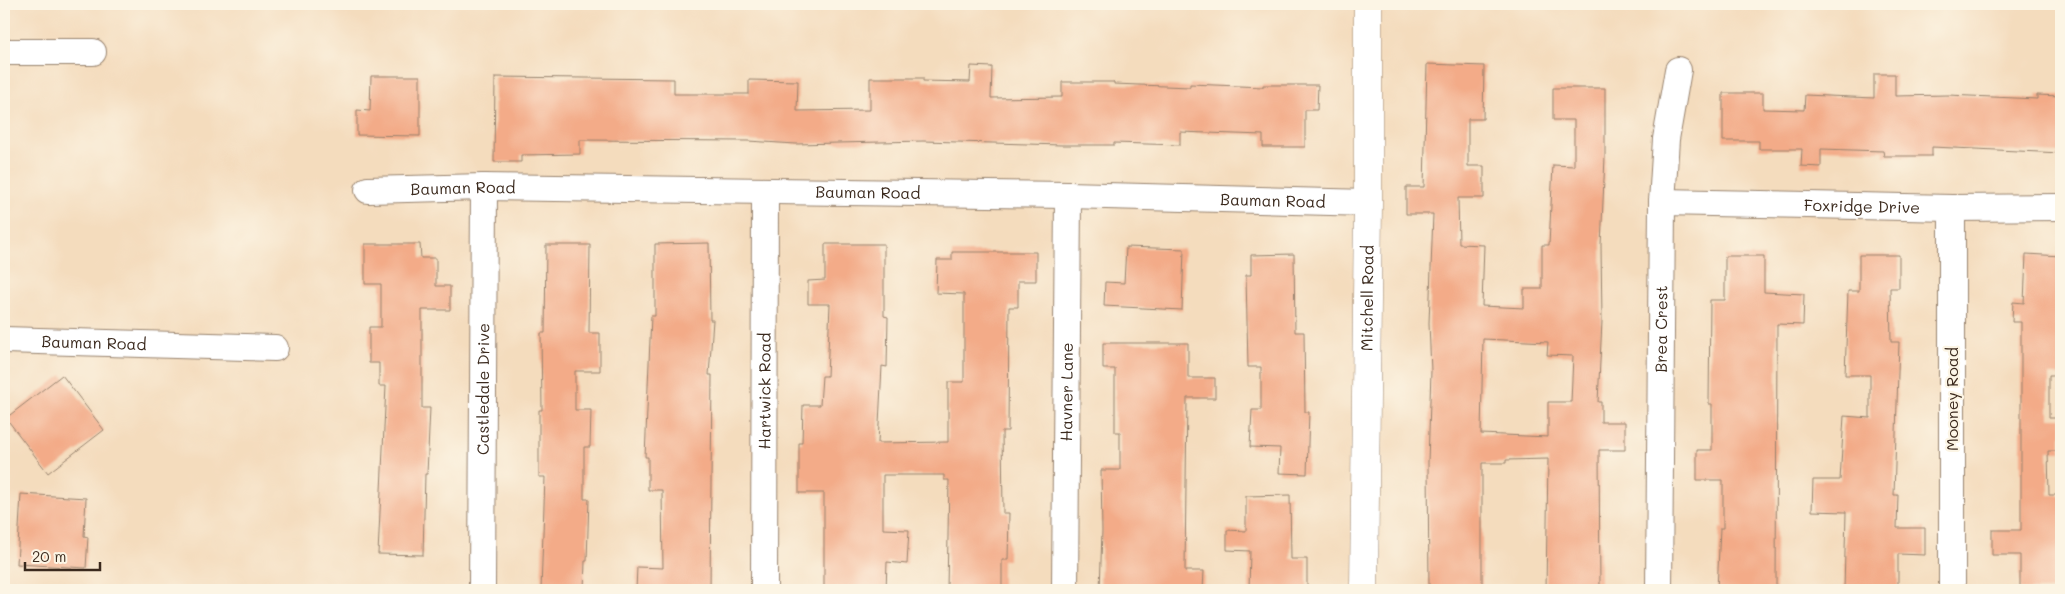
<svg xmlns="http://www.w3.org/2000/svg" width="2065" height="594" font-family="Mali,sans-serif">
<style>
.building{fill:#f3ab88;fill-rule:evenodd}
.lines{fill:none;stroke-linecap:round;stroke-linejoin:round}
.street-casing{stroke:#98836e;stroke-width:28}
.secondary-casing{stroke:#98836e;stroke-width:29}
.street{stroke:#fff;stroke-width:26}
.secondary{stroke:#fff;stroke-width:28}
.labels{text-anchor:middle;stroke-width:4.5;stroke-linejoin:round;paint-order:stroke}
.street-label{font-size:16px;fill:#3b2a1e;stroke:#fcf5e5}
</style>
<rect width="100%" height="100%" fill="#fcf5e5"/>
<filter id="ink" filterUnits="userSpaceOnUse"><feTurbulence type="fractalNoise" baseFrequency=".02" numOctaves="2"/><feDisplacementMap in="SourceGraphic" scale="10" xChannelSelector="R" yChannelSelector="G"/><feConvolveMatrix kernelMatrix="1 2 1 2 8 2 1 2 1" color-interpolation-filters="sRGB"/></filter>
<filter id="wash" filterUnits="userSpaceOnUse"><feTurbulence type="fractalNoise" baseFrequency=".0096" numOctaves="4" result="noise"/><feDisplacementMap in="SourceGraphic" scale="20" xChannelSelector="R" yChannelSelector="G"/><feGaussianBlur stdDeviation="1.12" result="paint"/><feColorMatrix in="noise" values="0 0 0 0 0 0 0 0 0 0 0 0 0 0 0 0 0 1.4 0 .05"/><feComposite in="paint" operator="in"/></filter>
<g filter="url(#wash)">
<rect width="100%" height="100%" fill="#f4dcbd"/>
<g id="blocks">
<g class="building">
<path d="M1427,64L1484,66L1483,119H1468V166H1484V198H1458L1459,244L1484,245L1482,306L1524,308V289H1542V245H1549L1553,165L1574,166V120H1553V88H1605V157L1601,245L1602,321L1598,402H1601V422H1625V450H1599L1600,590H1546L1548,459L1506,460V463H1482V590H1429L1428,462L1431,371L1429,323L1433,214H1406V187H1424ZM1483,339L1548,342L1547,355L1573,356L1571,402H1548V437L1481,434Z"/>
<polygon points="971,66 992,67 991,98 1062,97 1062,82 1114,82 1114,84 1190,87 1190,84 1263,87 1263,85 1318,85 1317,110 1305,110 1305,147 1263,147 1263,135 1180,132 1180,145 1114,143 1114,145 1062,145 923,141 796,144 748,141 580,140 580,154 521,155 521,162 494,162 495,77 674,79 674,94 749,94 749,80 798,81 797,111 870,110 870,78 923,78 923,81 970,82"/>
<polygon points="1874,74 1895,74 1895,96 1948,95 2037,99 2037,95 2061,96 2061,153 1932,147 1932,156 1884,156 1883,151 1821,149 1821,167 1801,166 1802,149 1759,149 1759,141 1723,141 1723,93 1763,93 1763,109 1804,110 1805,95 1874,98"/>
<polygon points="371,76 420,76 420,136 357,135 357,110 370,111"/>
<polygon points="709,243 710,320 713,320 709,375 712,375 710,590 636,590 637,567 663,568 662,490 648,490 648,457 645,457 651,316 655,316 655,244"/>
<polygon points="365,244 420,244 421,258 436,258 436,286 450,286 450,310 422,310 422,408 430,408 427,474 425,474 423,555 378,554 386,386 379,386 379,363 369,363 369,327 381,327 381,284 365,284"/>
<polygon points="825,244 884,244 884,316 888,317 887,367 882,366 878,443 948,442 948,382 964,382 964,294 936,293 937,260 952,260 952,252 1036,252 1036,281 1018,281 1018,307 1009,307 1008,431 1002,431 1003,513 1009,513 1008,560 1002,560 1002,590 947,590 949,480 944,480 944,475 883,475 883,529 909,530 907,564 887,562 886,590 824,590 824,493 799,493 799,443 802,443 803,405 820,405 822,376 827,376 830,304 808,304 808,281 825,280"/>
<polygon points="546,245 590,245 589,333 600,333 600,371 575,371 575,410 591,410 590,447 584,447 584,499 589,499 587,561 585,561 584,590 541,590 545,477 539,477 539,410 542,410 541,333 545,333"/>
<polygon points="1126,247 1184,249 1182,310 1104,306 1105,282 1124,283"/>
<polygon points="1294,254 1295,332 1304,332 1305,412 1309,412 1307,474 1279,473 1280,448 1250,447 1252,410 1261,410 1261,367 1248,367 1246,275 1251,275 1251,255"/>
<polygon points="2026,254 2061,256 2061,375 2049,375 2049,418 2061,418 2061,451 2048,451 2049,495 2061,495 2061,590 2020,590 2020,555 1992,555 1992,530 2021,530 2021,322 2012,322 2013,302 2024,303"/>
<polygon points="1859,255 1899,255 1899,288 1890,288 1891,342 1899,342 1894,495 1898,495 1897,528 1925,528 1925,555 1898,554 1898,590 1844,590 1846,512 1812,511 1813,480 1840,480 1844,416 1870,418 1870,375 1845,375 1848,291 1859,291"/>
<polygon points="1725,256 1764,256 1764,292 1804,294 1803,325 1777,324 1776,590 1717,590 1720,528 1723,528 1723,480 1697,480 1697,450 1712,450 1712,404 1709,404 1710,300 1725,300"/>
<polygon points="1103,343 1188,343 1188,378 1215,378 1215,398 1187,398 1185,571 1204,571 1203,590 1100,590 1102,531 1101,470 1120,470 1120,432 1115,432 1115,369 1103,369"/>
<polygon points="62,375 104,430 48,473 6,418"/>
<polygon points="21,494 86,498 84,536 88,537 86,568 17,564"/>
<polygon points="1290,495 1291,559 1307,559 1307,590 1249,590 1250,551 1227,550 1227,530 1246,531 1246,496"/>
</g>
</g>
</g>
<g filter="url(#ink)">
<use href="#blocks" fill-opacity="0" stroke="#98836e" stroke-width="1"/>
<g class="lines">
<g class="street-casing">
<g id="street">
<polyline points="4,52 93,52"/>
<path id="s1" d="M368,190L484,187L1068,195L1368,203"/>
<path id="s2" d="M1662,202L1952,208L2061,207"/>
<path id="s3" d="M4,340L275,348"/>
<path id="s4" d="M482,590L484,187"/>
<path id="s5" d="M764,590L765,191"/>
<path id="s6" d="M1065,590L1068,195"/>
<path id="s7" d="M1659,590L1662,202L1666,139L1678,70"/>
<polyline points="1952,590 1952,208"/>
</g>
</g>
<g class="secondary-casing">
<g id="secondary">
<path id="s8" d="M1364,590L1368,203V4"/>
</g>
</g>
<use href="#street" class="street"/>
<use href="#secondary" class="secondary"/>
</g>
</g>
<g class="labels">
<g class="street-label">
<text dy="6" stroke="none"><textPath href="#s1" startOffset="95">Bauman Road</textPath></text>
<text dy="6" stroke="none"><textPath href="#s1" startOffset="500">Bauman Road</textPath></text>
<text dy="6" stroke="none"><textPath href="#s1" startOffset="905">Bauman Road</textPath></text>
<text dy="6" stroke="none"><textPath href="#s2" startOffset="200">Foxridge Drive</textPath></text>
<text dy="6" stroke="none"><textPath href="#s8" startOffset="292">Mitchell Road</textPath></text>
<text dy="6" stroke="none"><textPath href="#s7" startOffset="261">Brea Crest</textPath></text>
<text dy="6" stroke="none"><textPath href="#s3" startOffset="90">Bauman Road</textPath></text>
<text dy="6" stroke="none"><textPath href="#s4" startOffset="201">Castledale Drive</textPath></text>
<text dy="6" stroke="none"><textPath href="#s5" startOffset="199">Hartwick Road</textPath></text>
<text dy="6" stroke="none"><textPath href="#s6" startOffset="198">Havner Lane</textPath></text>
<text transform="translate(1952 399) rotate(-90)" y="6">Mooney Road</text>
</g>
</g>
<rect width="2065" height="594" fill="none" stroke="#fcf5e5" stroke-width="20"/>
<path d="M25 562v8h75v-8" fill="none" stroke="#3b2a1e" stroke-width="2.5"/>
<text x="32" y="562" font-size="15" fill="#3b2a1e" stroke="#fcf5e5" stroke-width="4" paint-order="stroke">20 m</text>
</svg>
